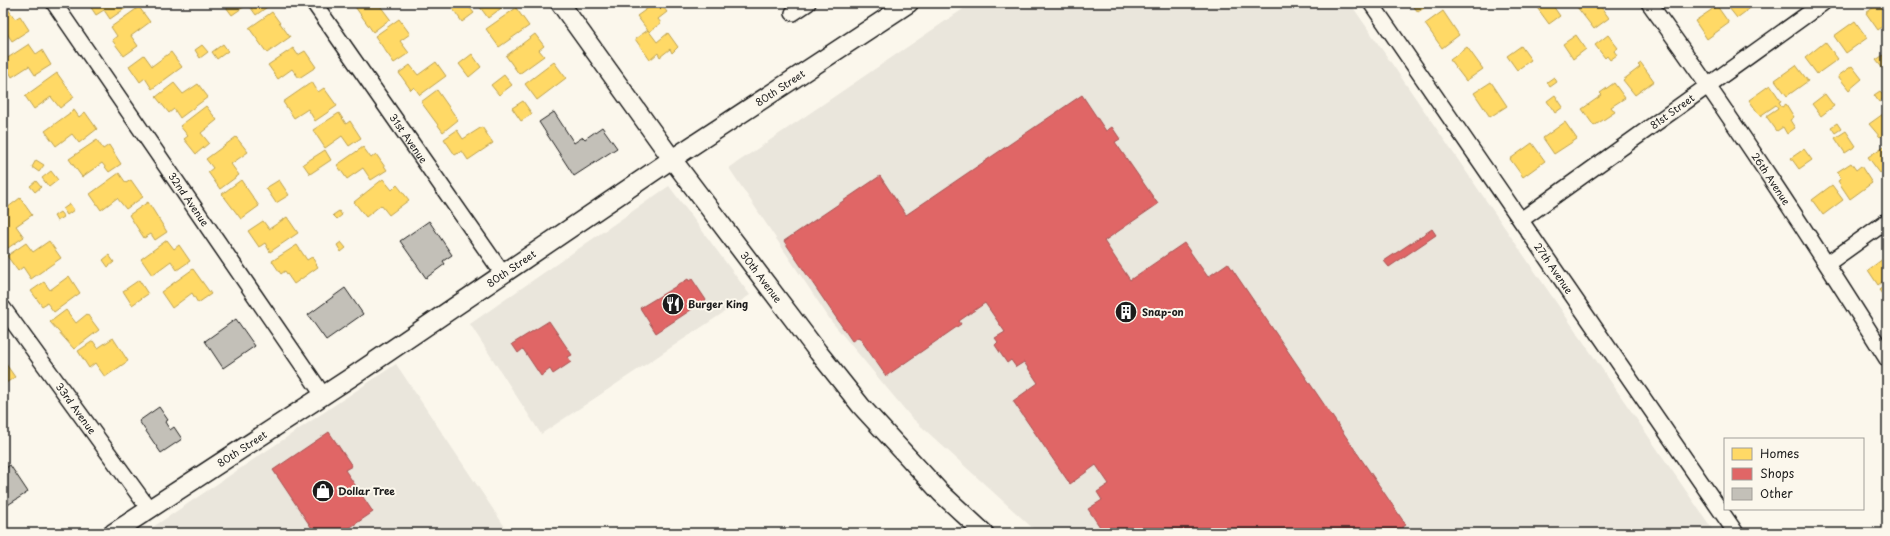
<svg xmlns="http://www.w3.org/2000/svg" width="1890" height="536" font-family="'Playpen Sans',sans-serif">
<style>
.built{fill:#eae6dc}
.homes{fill:#ffd966;stroke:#bba050}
.shops{fill:#e06666;stroke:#a55050}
.building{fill:#c3c0b8;stroke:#1c1c1c}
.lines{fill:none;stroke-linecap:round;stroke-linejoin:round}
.minor-casing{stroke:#1c1c1c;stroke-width:18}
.tertiary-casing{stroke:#1c1c1c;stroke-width:21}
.minor{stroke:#fbf7ec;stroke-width:15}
.tertiary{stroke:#fbf7ec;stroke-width:18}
.labels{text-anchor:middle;stroke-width:4;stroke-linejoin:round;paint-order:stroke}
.street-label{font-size:10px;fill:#1c1c1c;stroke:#fbf7ec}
.poi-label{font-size:10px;font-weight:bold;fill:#1c1c1c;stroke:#fbf7ec;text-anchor:start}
</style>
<rect width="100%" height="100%" fill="#fbf7ec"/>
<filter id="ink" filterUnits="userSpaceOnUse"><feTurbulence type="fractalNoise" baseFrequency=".025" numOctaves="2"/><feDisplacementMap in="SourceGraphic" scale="8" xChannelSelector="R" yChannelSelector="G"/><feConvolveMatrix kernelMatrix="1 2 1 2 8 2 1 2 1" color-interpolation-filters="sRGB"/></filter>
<g filter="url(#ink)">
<g class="built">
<polygon points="972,3 1350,3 1715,533 1038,533 911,417 831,321 729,168"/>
<polygon points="669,186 750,295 541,434 470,324"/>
<polygon points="396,364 509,533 144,533"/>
</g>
<g class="homes">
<polygon points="88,3 133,3 110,19 104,10 96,15"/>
<polygon points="223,3 268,3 270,5 256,15 248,4 232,15"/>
<polygon points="354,3 378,3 390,19 373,32 353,4"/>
<polygon points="462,3 466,3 474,13 462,22 453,9"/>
<polygon points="477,3 508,3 488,18"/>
<polygon points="655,3 660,3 667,12 658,19 661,23 649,32 637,16"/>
<polygon points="1411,3 1431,3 1418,12"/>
<polygon points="1546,3 1551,3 1560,16 1549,24 1538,9"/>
<polygon points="1582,3 1598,3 1609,18 1594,29 1577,7"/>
<polygon points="1725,3 1751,3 1753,6 1737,18"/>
<polygon points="1879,3 1887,3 1887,23 1878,30 1866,13"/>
<polygon points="1717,6 1729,23 1707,39 1695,21"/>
<polygon points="139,7 150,22 131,36 138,46 124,56 112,40 117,36 111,27"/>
<polygon points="516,8 529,26 499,47 486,29"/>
<polygon points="8,9 15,19 20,16 29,30 12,41 6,32 3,33 3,13"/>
<polygon points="1443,11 1459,35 1442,48 1425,24"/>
<polygon points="272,12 290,37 267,53 249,28"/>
<polygon points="399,19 410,34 400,41 409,53 394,63 375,36"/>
<polygon points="1855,21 1867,38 1846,53 1834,36"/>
<polygon points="648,30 657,42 668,33 678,47 672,53 670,49 660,57 658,53 650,60 635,39"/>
<polygon points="535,34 544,46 539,50 544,56 519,74 506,56"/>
<polygon points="1576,35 1586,49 1573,59 1563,44"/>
<polygon points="1608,35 1618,48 1614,51 1617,55 1610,60 1607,56 1605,58 1595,45"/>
<polygon points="1825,42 1838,59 1817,74 1805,58"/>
<polygon points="29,44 36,54 42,50 51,65 35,75 29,66 12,77 3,61"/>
<polygon points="223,44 228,51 217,59 212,52"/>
<polygon points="202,45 208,52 200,58 195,50"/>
<polygon points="1521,46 1531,60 1517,70 1507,56"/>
<polygon points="1467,47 1483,69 1466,81 1450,60"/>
<polygon points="293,48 298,55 305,51 316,67 299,78 292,69 278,79 268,65"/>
<polygon points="171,52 182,67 152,89 145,78 140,82 129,66 144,55 152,66"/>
<polygon points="472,54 481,67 469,77 459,64"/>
<polygon points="1885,54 1887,57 1887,74 1876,60"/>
<polygon points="436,62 446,76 420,95 414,87 411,90 399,73 410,65 418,75"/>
<polygon points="554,62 566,78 537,100 525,84"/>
<polygon points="1641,63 1654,81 1635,95 1623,80 1640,67 1638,65"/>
<polygon points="1796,65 1808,81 1787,96 1775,80"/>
<polygon points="1852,66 1862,79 1849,90 1838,76"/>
<polygon points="57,73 74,97 60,108 51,97 34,109 25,96"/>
<polygon points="504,75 512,85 499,95 491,85"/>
<polygon points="1554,77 1557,82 1550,87 1547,82"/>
<polygon points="312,82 318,92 324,88 337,106 315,121 308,109 294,118 283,102"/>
<polygon points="1491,82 1507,106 1490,117 1474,93"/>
<polygon points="174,83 183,94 198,84 208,97 180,118 174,109 169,113 156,97"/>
<polygon points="1614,83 1625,98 1611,107 1615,112 1594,126 1582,109 1602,95 1600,93"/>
<polygon points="1770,85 1781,101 1779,102 1782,107 1786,104 1794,117 1790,120 1795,128 1787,134 1783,127 1777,131 1766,116 1778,108 1776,105 1760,116 1749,100"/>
<polygon points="437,90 458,120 443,132 421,102"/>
<polygon points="1880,91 1885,97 1879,102 1874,95"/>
<polygon points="1825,94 1834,106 1821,116 1812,104"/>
<polygon points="1555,95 1563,107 1555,113 1547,101"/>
<polygon points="523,101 532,114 521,121 512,108"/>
<polygon points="206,106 217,120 201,133 209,143 196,154 184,139 188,136 180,126"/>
<polygon points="74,110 79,117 85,112 97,129 79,143 72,134 56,146 45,131"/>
<polygon points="339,113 346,124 350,121 361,138 349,146 342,136 325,148 313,130"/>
<polygon points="1883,114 1887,119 1887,132 1880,137 1869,124"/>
<polygon points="1565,122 1577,139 1554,154 1543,138"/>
<polygon points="1837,123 1841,129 1835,133 1831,127"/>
<polygon points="482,127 493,143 468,160 462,151 455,155 444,139 457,130 463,139"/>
<polygon points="1846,131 1856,146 1845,153 1835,138"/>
<polygon points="236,137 248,152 231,164 239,175 220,189 208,172 213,168 206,159"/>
<polygon points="97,140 103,149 109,145 121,164 109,172 102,163 82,177 69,159"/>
<polygon points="1532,143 1545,161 1523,177 1510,159"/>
<polygon points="1887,144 1887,168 1880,173 1868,157"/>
<polygon points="363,147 371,158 376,154 387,170 371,180 363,168 347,179 337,165"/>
<polygon points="1804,149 1812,160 1799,169 1791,158"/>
<polygon points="325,150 331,160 310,174 303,164"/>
<polygon points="36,160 44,165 39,172 32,167"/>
<polygon points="1851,163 1856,170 1861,166 1872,183 1850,199 1838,181 1841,179 1837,172"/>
<polygon points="51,171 58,180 49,187 42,178"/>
<polygon points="119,173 126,183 131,180 143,197 126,209 117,198 101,210 90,194"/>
<polygon points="383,179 392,190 397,185 409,200 389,215 381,205 366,217 354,202"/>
<polygon points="241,180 259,206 241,219 222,194"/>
<polygon points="279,180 289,195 276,203 266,188"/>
<polygon points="36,181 41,187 35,192 30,186"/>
<polygon points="1832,185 1843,200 1823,215 1812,200"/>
<polygon points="20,198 32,215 16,226 24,237 5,250 3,248 3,211"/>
<polygon points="148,202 167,232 155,240 151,234 144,238 129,215"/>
<polygon points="70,204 74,210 67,215 63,209"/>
<polygon points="339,211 342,215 337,219 333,215"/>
<polygon points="60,212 64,217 57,221 54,216"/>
<polygon points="287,217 298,233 270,252 265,243 259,247 248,231 263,221 269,229"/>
<polygon points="167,240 174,249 179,245 190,261 177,270 171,261 152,275 141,259"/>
<polygon points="49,241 61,258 31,279 23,267 18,271 7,256 26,243 33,252"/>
<polygon points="341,242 346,248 341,252 337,245"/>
<polygon points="297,245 307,260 312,257 318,267 294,284 285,271 281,274 272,261"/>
<polygon points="109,255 114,262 108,267 103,260"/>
<polygon points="1887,256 1887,278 1878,285 1868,270"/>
<polygon points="193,269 211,294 198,303 192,293 172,308 161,292"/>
<polygon points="69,276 80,293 54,312 47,303 42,306 31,291 44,282 50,290"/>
<polygon points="139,280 148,294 132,305 123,291"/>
<polygon points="1887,284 1887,300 1879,290"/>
<polygon points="66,310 76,323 87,314 99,330 74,349 50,322"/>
<polygon points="113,338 128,361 105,377 95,363 89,368 78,351 93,341 98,348"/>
<polygon points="3,360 15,377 3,385"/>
</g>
<g class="shops">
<polygon points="1082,95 1106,131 1112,127 1120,139 1115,142 1158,204 1104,241 1130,280 1184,243 1208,277 1228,263 1406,525 1394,533 1104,533 1088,509 1102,500 1097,492 1109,484 1096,465 1070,484 1013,401 1038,383 1024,362 1016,367 1011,360 1007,363 995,345 998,342 995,338 1005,332 985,303 959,321 961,324 886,376 859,337 852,341 784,241 880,176 906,215"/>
<polygon points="1432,229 1436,235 1389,267 1384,261"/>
<polygon points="688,279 689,281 692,279 706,300 656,333 640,308"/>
<polygon points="549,321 572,355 568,357 571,362 553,374 550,369 541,376 523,349 518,353 512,344"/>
<polygon points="329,432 352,466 345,470 373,512 342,533 315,533 273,470"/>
</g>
<g class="building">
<polygon points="554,112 574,143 583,137 585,139 602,127 617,148 574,176 539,122"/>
<polygon points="429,221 452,255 443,261 445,264 426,278 400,241"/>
<polygon points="345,288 363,314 326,340 308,315"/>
<polygon points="236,319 255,346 223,368 205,341"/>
<polygon points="159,407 168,420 165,422 170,430 174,427 182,439 161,453 139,421"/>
<polygon points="10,465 28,492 3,508 3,470"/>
</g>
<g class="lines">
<g class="minor-casing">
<g id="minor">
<path id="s1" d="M54,3L323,395"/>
<path id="s2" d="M314,3L503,274"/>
<path id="s3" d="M1371,3L1736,533"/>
<path id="s4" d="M1649,3C1733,118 1811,238 1887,359"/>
<polyline points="793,13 808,3"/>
<path id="s5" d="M1521,220L1823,3"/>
<polyline points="1827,264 1887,221"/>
<path id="s6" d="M3,308L149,509"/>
</g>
</g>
<g class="tertiary-casing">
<g id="tertiary">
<path id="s7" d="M560,3L672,159L818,352L861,406L941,493L984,533"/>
<path id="s8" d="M113,533L356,374L672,159L909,3"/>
</g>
</g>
<use href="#minor" class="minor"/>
<use href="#tertiary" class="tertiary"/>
</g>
</g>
<defs>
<g id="restaurant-disc" transform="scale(1.15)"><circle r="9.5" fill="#1c1c1c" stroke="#fbf7ec"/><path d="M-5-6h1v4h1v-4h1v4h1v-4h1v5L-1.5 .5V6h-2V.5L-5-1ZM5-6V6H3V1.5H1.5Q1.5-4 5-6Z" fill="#fff"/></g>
<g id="building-disc" transform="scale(1.15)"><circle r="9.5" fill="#1c1c1c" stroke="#fbf7ec"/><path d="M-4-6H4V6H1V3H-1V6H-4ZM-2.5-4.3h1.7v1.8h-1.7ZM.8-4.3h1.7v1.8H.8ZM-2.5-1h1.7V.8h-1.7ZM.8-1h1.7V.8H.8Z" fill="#fff"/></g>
<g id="shop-disc" transform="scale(1.15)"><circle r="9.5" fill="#1c1c1c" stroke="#fbf7ec"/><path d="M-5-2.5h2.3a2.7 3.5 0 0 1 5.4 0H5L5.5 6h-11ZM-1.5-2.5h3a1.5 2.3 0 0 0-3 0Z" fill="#fff"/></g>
</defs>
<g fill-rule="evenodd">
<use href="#restaurant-disc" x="673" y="304"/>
<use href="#building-disc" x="1126" y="312"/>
<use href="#shop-disc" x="323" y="491"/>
</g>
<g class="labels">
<g class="street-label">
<text dy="4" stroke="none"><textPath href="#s8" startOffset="802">80th Street</textPath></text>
<text dy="4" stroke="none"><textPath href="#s5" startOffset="186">81st Street</textPath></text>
<text dy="4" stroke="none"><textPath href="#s2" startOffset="165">31st Avenue</textPath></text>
<text dy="4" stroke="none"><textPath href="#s4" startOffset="214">26th Avenue</textPath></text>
<text dy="4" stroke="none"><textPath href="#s1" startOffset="238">32nd Avenue</textPath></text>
<text dy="4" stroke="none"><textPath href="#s8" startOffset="478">80th Street</textPath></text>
<text dy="4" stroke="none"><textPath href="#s3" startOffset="322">27th Avenue</textPath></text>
<text dy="4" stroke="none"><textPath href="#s7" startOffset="340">30th Avenue</textPath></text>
<text dy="4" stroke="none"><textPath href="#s6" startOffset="124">33rd Avenue</textPath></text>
<text dy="4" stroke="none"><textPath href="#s8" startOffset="154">80th Street</textPath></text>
</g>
<g class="poi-label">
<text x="688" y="308">Burger King</text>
<text x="1142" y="316">Snap-on</text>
<text x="338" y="495">Dollar Tree</text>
</g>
</g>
<rect width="1890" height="536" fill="none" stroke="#fbf7ec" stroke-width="16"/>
<rect x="8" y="8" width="1874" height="520" fill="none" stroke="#1c1c1c" stroke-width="1.5" filter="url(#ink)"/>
<rect x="1724" y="438" width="140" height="72" fill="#fbf7ec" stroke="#a29f99"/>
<rect x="1732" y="448" width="20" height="12" fill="#ffd966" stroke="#a29f99"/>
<text x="1760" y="458" font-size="12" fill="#1c1c1c">Homes</text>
<rect x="1732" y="468" width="20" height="12" fill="#e06666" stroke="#a29f99"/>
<text x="1760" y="478" font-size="12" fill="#1c1c1c">Shops</text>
<rect x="1732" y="488" width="20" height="12" fill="#c3c0b8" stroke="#a29f99"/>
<text x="1760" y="498" font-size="12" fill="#1c1c1c">Other</text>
</svg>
